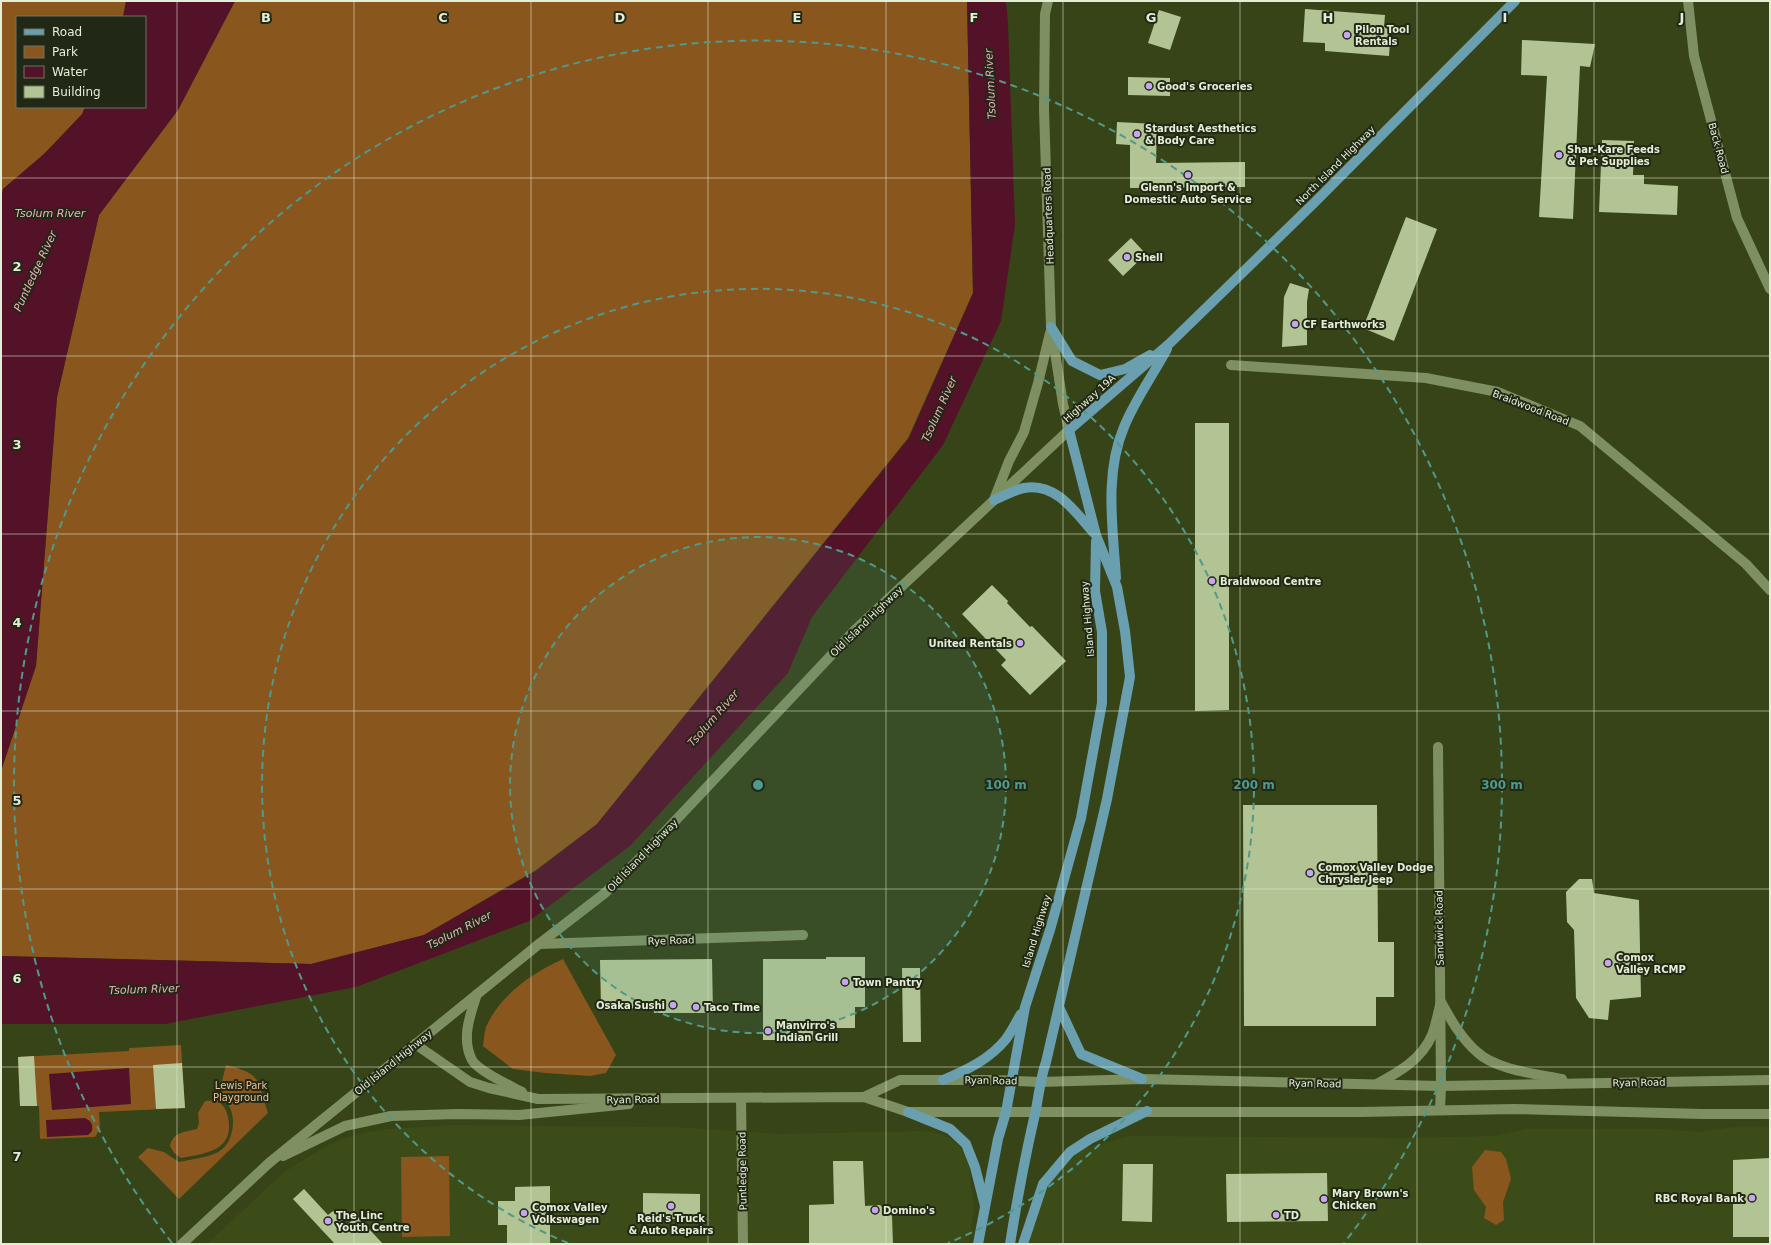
<svg xmlns="http://www.w3.org/2000/svg" width="1771" height="1245" font-family="'DejaVu Sans',sans-serif">
<style>
.built{fill:#3c4c18}
.green{fill:#89561d}
.water{fill:#531228}
.building{fill:#b2c494}
.lines{fill:none;stroke-linecap:round;stroke-linejoin:round}
.minor{stroke:#7e8f61;stroke-width:10}
.secondary{stroke:#7e8f61;stroke-width:10}
.primary{stroke:#6a9fb0;stroke-width:10}
.grid{fill:none;stroke:#e4edd5;stroke-width:1;stroke-opacity:0.55}
.ring{fill:none;stroke:#4f9a8d;stroke-width:2;stroke-dasharray:7 5}
.poi-dot{fill:#c7a6f0;stroke:#212815;stroke-width:1.5}
.labels{text-anchor:middle;stroke-width:4;stroke-linejoin:round;paint-order:stroke}
.poi-label{font-size:10px;font-weight:bold;fill:#e4edd5;stroke:#212815;text-anchor:start}
.street-label{font-size:10px;fill:#e4edd5;stroke:#212815}
.park-label{font-size:10px;fill:#eec196;stroke:#212815}
.water-label{font-size:11px;font-style:italic;fill:#efafbd;stroke:#212815}
.grid-label{font-size:13px;text-anchor:middle;font-weight:bold;fill:#e4edd5;stroke:#212815;stroke-width:4;stroke-linejoin:round;paint-order:stroke}
.centre{fill:#4f9a8d;stroke:#212815;stroke-width:2}
.ring-label{font-size:12px;text-anchor:middle;font-weight:bold;fill:#4f9a8d;stroke:#212815;stroke-width:4;stroke-linejoin:round;paint-order:stroke}
</style>
<rect width="100%" height="100%" fill="#364418"/>
<g class="built">
<polygon points="454,1125 675,1127 778,1134 922,1131 942,1134 953,1140 961,1148 968,1163 974,1206 970,1237 969,1244 207,1244 283,1173 324,1147 348,1137 368,1132 388,1129"/>
<polygon points="1740,1126 1770,1127 1770,1244 1024,1244 1055,1163 1086,1148 1128,1136 1405,1138 1495,1136 1526,1129 1659,1129 1701,1132"/>
</g>
<g class="green">
<polygon points="1,1 126,1 123,17 17,17 17,107 85,107 83,114 44,154 3,189 1,198"/>
<polygon points="235,1 967,1 973,293 908,438 597,824 536,870 424,935 311,964 1,956 1,771 36,666 57,397 99,215 178,110"/>
<path d="M563,959L616,1055L606,1073L590,1076L545,1073L513,1069L483,1046C484,1040 484,1033 486,1027C500,995 532,973 563,959Z"/>
<polygon points="181,1045 185,1108 99,1112 100,1129 95,1137 40,1139 39,1106 20,1106 18,1057 129,1051 129,1048"/>
<path d="M226,1065C263,1074 257,1080 268,1113L179,1199L138,1157L148,1148L164,1152L179,1162C188,1160 210,1157 218,1152C234,1144 238,1115 226,1102C224,1100 221,1099 218,1097Z"/>
<path d="M217,1100C226,1107 228,1113 229,1124C231,1152 202,1154 181,1158L174,1153L170,1146C173,1132 184,1132 197,1129L199,1123L198,1113L205,1101Z"/>
<polygon points="1485,1150 1501,1152 1506,1159 1511,1179 1503,1202 1504,1220 1496,1225 1484,1218 1486,1207 1474,1190 1472,1167"/>
<polygon points="449,1156 450,1236 402,1237 401,1157"/>
</g>
<g class="water">
<polygon points="126,1 235,1 178,110 99,215 57,397 36,666 1,771 1,198 3,189 44,154 82,114 85,107 145,107 145,17 123,17"/>
<polygon points="967,1 1006,1 1008,23 1015,225 1001,321 943,445 812,617 788,673 630,846 529,921 356,987 165,1024 1,1024 1,956 311,964 424,935 536,871 597,824 909,438 973,293"/>
<polygon points="129,1068 131,1104 52,1110 49,1074"/>
<path d="M85,1118C91,1121 93,1124 92,1131L88,1135L47,1137L46,1120Z"/>
</g>
<g class="building">
<polygon points="1305,9 1385,15 1384,27 1391,28 1389,56 1325,51 1325,43 1303,42"/>
<polygon points="1159,10 1181,17 1170,50 1148,43"/>
<polygon points="1522,40 1595,44 1590,67 1580,66 1573,219 1539,217 1547,76 1521,75"/>
<polygon points="1128,77 1170,78 1170,96 1128,95"/>
<polygon points="1117,122 1157,124 1156,163 1245,162 1245,187 1130,188 1130,145 1116,144"/>
<polygon points="1602,140 1634,141 1633,175 1644,175 1644,184 1678,186 1677,215 1599,212"/>
<polygon points="1406,217 1437,229 1394,341 1363,328"/>
<polygon points="1131,238 1146,254 1123,276 1108,260"/>
<polygon points="1290,283 1309,289 1307,302 1307,345 1282,347 1284,297"/>
<polygon points="1195,423 1229,423 1229,710 1195,711"/>
<polygon points="992,585 1008,601 1007,603 1030,627 1032,626 1066,661 1030,695 1001,665 1006,660 962,614"/>
<polygon points="1243,805 1377,805 1378,942 1394,942 1394,997 1376,997 1376,1026 1244,1026"/>
<polygon points="1579,879 1592,879 1594,893 1639,900 1641,997 1610,1000 1608,1020 1589,1018 1576,998 1574,930 1567,922 1566,892"/>
<polygon points="826,957 865,957 865,1007 855,1007 855,1028 813,1028 813,1040 763,1040 763,959 826,959"/>
<polygon points="712,959 713,1013 654,1013 654,1008 601,1009 600,960"/>
<polygon points="902,968 920,968 921,1042 903,1042"/>
<polygon points="34,1056 37,1106 20,1106 18,1057"/>
<polygon points="182,1063 185,1108 156,1109 153,1065"/>
<polygon points="1770,1158 1770,1237 1733,1237 1733,1160"/>
<polygon points="833,1161 863,1161 865,1206 880,1205 892,1216 893,1244 809,1244 809,1205 834,1204"/>
<polygon points="1123,1164 1153,1164 1152,1222 1122,1221"/>
<polygon points="1327,1173 1328,1221 1227,1222 1226,1174"/>
<polygon points="550,1186 550,1244 507,1244 507,1225 498,1225 498,1201 515,1201 515,1187"/>
<polygon points="304,1189 328,1215 333,1211 347,1225 357,1216 383,1244 335,1244 293,1199"/>
<polygon points="643,1193 700,1194 700,1219 643,1219"/>
</g>
<g class="lines">
<g class="minor">
<polyline points="1688,1 1694,56 1737,218 1770,289"/>
<polyline points="1231,365 1426,378 1498,392 1580,426 1746,564 1770,590"/>
<polyline points="1438,747 1441,1086 1440,1110"/>
<polyline points="539,944 803,935"/>
<polyline points="741,1098 743,1244"/>
</g>
<g class="secondary">
<polyline points="995,497 1009,461 1024,432 1038,383 1050,333"/>
<path d="M477,994C470,1015 461,1039 472,1060C478,1071 511,1086 522,1092"/>
<path d="M1441,1002C1451,1020 1461,1038 1477,1052C1496,1070 1537,1074 1562,1079"/>
<polyline points="415,1044 470,1082 489,1088 538,1099 864,1097 908,1112 1361,1112 1514,1109 1702,1114 1770,1114"/>
<path d="M1377,1084C1399,1072 1422,1059 1432,1035C1436,1025 1438,1012 1441,1002"/>
<polyline points="864,1097 900,1080 994,1080 1040,1082 1142,1079 1441,1086 1770,1080"/>
<polyline points="283,1156 345,1126 391,1116 457,1114 519,1115 629,1104"/>
<polyline points="182,1244 269,1163 539,944 605,893 643,855 854,631 1069,430 1063,404 1051,327 1044,109 1045,14 1048,1"/>
</g>
<g class="primary">
<polyline points="1051,327 1072,361 1100,375 1125,369 1150,355"/>
<path d="M994,500C1004,496 1014,490 1024,488C1056,482 1075,512 1094,533"/>
<path d="M1116,578C1113,529 1104,474 1124,427C1135,400 1153,375 1167,349"/>
<polyline points="1059,1007 1081,1054 1142,1079"/>
<path d="M943,1080C967,1070 990,1059 1006,1039C1012,1031 1016,1022 1021,1014"/>
<polyline points="908,1112 950,1129 966,1144 975,1167 985,1206"/>
<polyline points="978,1244 998,1139 1006,1112 1025,1007 1050,930 1081,818 1102,703 1102,632 1095,591 1096,541"/>
<path d="M1010,1244C1017,1200 1025,1157 1035,1114C1039,1096 1040,1079 1046,1062L1107,799L1130,677L1125,631L1117,587L1096,535L1069,430L1169,344L1314,203L1515,1"/>
<polyline points="1023,1244 1043,1184 1070,1152 1090,1139 1147,1111"/>
</g>
</g>
<path class="grid" d="M177,1V1244M354,1V1244M531,1V1244M708,1V1244M886,1V1244M1063,1V1244M1240,1V1244M1417,1V1244M1594,1V1244M1,178H1770M1,356H1770M1,534H1770M1,711H1770M1,889H1770M1,1067H1770"/>
<circle cx="758" cy="785" r="248" fill="#4f9a8d" fill-opacity=".12"/>
<g class="ring">
<circle cx="758" cy="785" r="248"/>
<path d="M568 1243A496 496 0 1 1 948 1243"/>
<path d="M172 1243A744 744 0 1 1 1344 1243"/>
</g>
<g class="poi-dot">
<circle cx="1347" cy="35" r="4"/>
<circle cx="1149" cy="86" r="4"/>
<circle cx="1137" cy="134" r="4"/>
<circle cx="1559" cy="155" r="4"/>
<circle cx="1188" cy="175" r="4"/>
<circle cx="1127" cy="257" r="4"/>
<circle cx="1295" cy="324" r="4"/>
<circle cx="1212" cy="581" r="4"/>
<circle cx="1020" cy="643" r="4"/>
<circle cx="1310" cy="873" r="4"/>
<circle cx="1608" cy="963" r="4"/>
<circle cx="845" cy="982" r="4"/>
<circle cx="673" cy="1005" r="4"/>
<circle cx="696" cy="1007" r="4"/>
<circle cx="768" cy="1031" r="4"/>
<circle cx="1752" cy="1198" r="4"/>
<circle cx="1324" cy="1199" r="4"/>
<circle cx="671" cy="1206" r="4"/>
<circle cx="875" cy="1210" r="4"/>
<circle cx="524" cy="1213" r="4"/>
<circle cx="1276" cy="1215" r="4"/>
<circle cx="328" cy="1221" r="4"/>
</g>
<g class="labels">
<g class="poi-label">
<text x="1355" y="33">Pilon Tool<tspan x="1355" dy="12">Rentals</tspan></text>
<text x="1157" y="90">Good's Groceries</text>
<text x="1145" y="132">Stardust Aesthetics<tspan x="1145" dy="12">&amp; Body Care</tspan></text>
<text x="1567" y="153">Shar-Kare Feeds<tspan x="1567" dy="12">&amp; Pet Supplies</tspan></text>
<text x="1188" y="191" text-anchor="middle">Glenn's Import &amp;<tspan x="1188" dy="12">Domestic Auto Service</tspan></text>
<text x="1135" y="261">Shell</text>
<text x="1303" y="328">CF Earthworks</text>
<text x="1220" y="585">Braidwood Centre</text>
<text x="1012" y="647" text-anchor="end">United Rentals</text>
<text x="1318" y="871">Comox Valley Dodge<tspan x="1318" dy="12">Chrysler Jeep</tspan></text>
<text x="1616" y="961">Comox<tspan x="1616" dy="12">Valley RCMP</tspan></text>
<text x="853" y="986">Town Pantry</text>
<text x="665" y="1009" text-anchor="end">Osaka Sushi</text>
<text x="704" y="1011">Taco Time</text>
<text x="776" y="1029">Manvirro's<tspan x="776" dy="12">Indian Grill</tspan></text>
<text x="1332" y="1197">Mary Brown's<tspan x="1332" dy="12">Chicken</tspan></text>
<text x="1744" y="1202" text-anchor="end">RBC Royal Bank</text>
<text x="532" y="1211">Comox Valley<tspan x="532" dy="12">Volkswagen</tspan></text>
<text x="883" y="1214">Domino's</text>
<text x="336" y="1219">The Linc<tspan x="336" dy="12">Youth Centre</tspan></text>
<text x="1284" y="1219">TD</text>
<text x="671" y="1222" text-anchor="middle">Reid's Truck<tspan x="671" dy="12">&amp; Auto Repairs</tspan></text>
</g>
<g class="street-label">
<text transform="translate(1719 148) rotate(75)" y="4">Back Road</text>
<text transform="translate(1335 165) rotate(-45)" y="4">North Island Highway</text>
<text transform="translate(1048 216) rotate(-92)" y="4">Headquarters Road</text>
<text transform="translate(1089 398) rotate(-42)" y="4">Highway 19A</text>
<text transform="translate(1531 407) rotate(21)" y="4">Braidwood Road</text>
<text transform="translate(1087 619) rotate(-95)" y="4">Island Highway</text>
<text transform="translate(866 621) rotate(-44)" y="4">Old Island Highway</text>
<text transform="translate(642 855) rotate(-46)" y="4">Old Island Highway</text>
<text transform="translate(1439 928) rotate(-91)" y="4">Sandwick Road</text>
<text transform="translate(1036 931) rotate(-73)" y="4">Island Highway</text>
<text transform="translate(671 940) rotate(-2)" y="4">Rye Road</text>
<text transform="translate(393 1062) rotate(-39)" y="4">Old Island Highway</text>
<text transform="translate(991 1080) rotate(1)" y="4">Ryan Road</text>
<text transform="translate(1639 1082) rotate(-1)" y="4">Ryan Road</text>
<text transform="translate(1315 1083) rotate(1)" y="4">Ryan Road</text>
<text transform="translate(633 1099) rotate(-1)" y="4">Ryan Road</text>
<text transform="translate(742 1171) rotate(-91)" y="4">Puntledge Road</text>
</g>
<g class="park-label">
<text x="241" y="1089">Lewis Park<tspan x="241" dy="12">Playground</tspan></text>
</g>
<g class="water-label">
<text transform="translate(990 84) rotate(-93)" y="4">Tsolum River</text>
<text x="50" y="217">Tsolum River</text>
<text transform="translate(35 271) rotate(-65)" y="4">Puntledge River</text>
<text transform="translate(939 409) rotate(-66)" y="4">Tsolum River</text>
<text transform="translate(713 718) rotate(-49)" y="4">Tsolum River</text>
<text transform="translate(459 930) rotate(-27)" y="4">Tsolum River</text>
<text transform="translate(144 989) rotate(-2)" y="4">Tsolum River</text>
</g>
</g>
<g class="grid-label">
<text x="266" y="22">B</text>
<text x="443" y="22">C</text>
<text x="620" y="22">D</text>
<text x="797" y="22">E</text>
<text x="974" y="22">F</text>
<text x="1151" y="22">G</text>
<text x="1328" y="22">H</text>
<text x="1505" y="22">I</text>
<text x="1682" y="22">J</text>
<text x="17" y="271">2</text>
<text x="17" y="449">3</text>
<text x="17" y="627">4</text>
<text x="17" y="805">5</text>
<text x="17" y="983">6</text>
<text x="17" y="1161">7</text>
</g>
<circle cx="758" cy="785" r="6" class="centre"/>
<g class="ring-label">
<text x="1006" y="789">100 m</text>
<text x="1254" y="789">200 m</text>
<text x="1502" y="789">300 m</text>
</g>
<rect width="1771" height="1245" fill="none" stroke="#e4edd5" stroke-width="4"/>
<rect x="16" y="16" width="130" height="92" fill="#212815" stroke="#6f7762"/>
<rect x="24" y="29" width="20" height="6" fill="#6a9fb0" stroke="#6f7762"/>
<text x="52" y="36" font-size="12" fill="#e4edd5">Road</text>
<rect x="24" y="46" width="20" height="12" fill="#89561d" stroke="#6f7762"/>
<text x="52" y="56" font-size="12" fill="#e4edd5">Park</text>
<rect x="24" y="66" width="20" height="12" fill="#531228" stroke="#6f7762"/>
<text x="52" y="76" font-size="12" fill="#e4edd5">Water</text>
<rect x="24" y="86" width="20" height="12" fill="#b2c494" stroke="#6f7762"/>
<text x="52" y="96" font-size="12" fill="#e4edd5">Building</text>
</svg>
